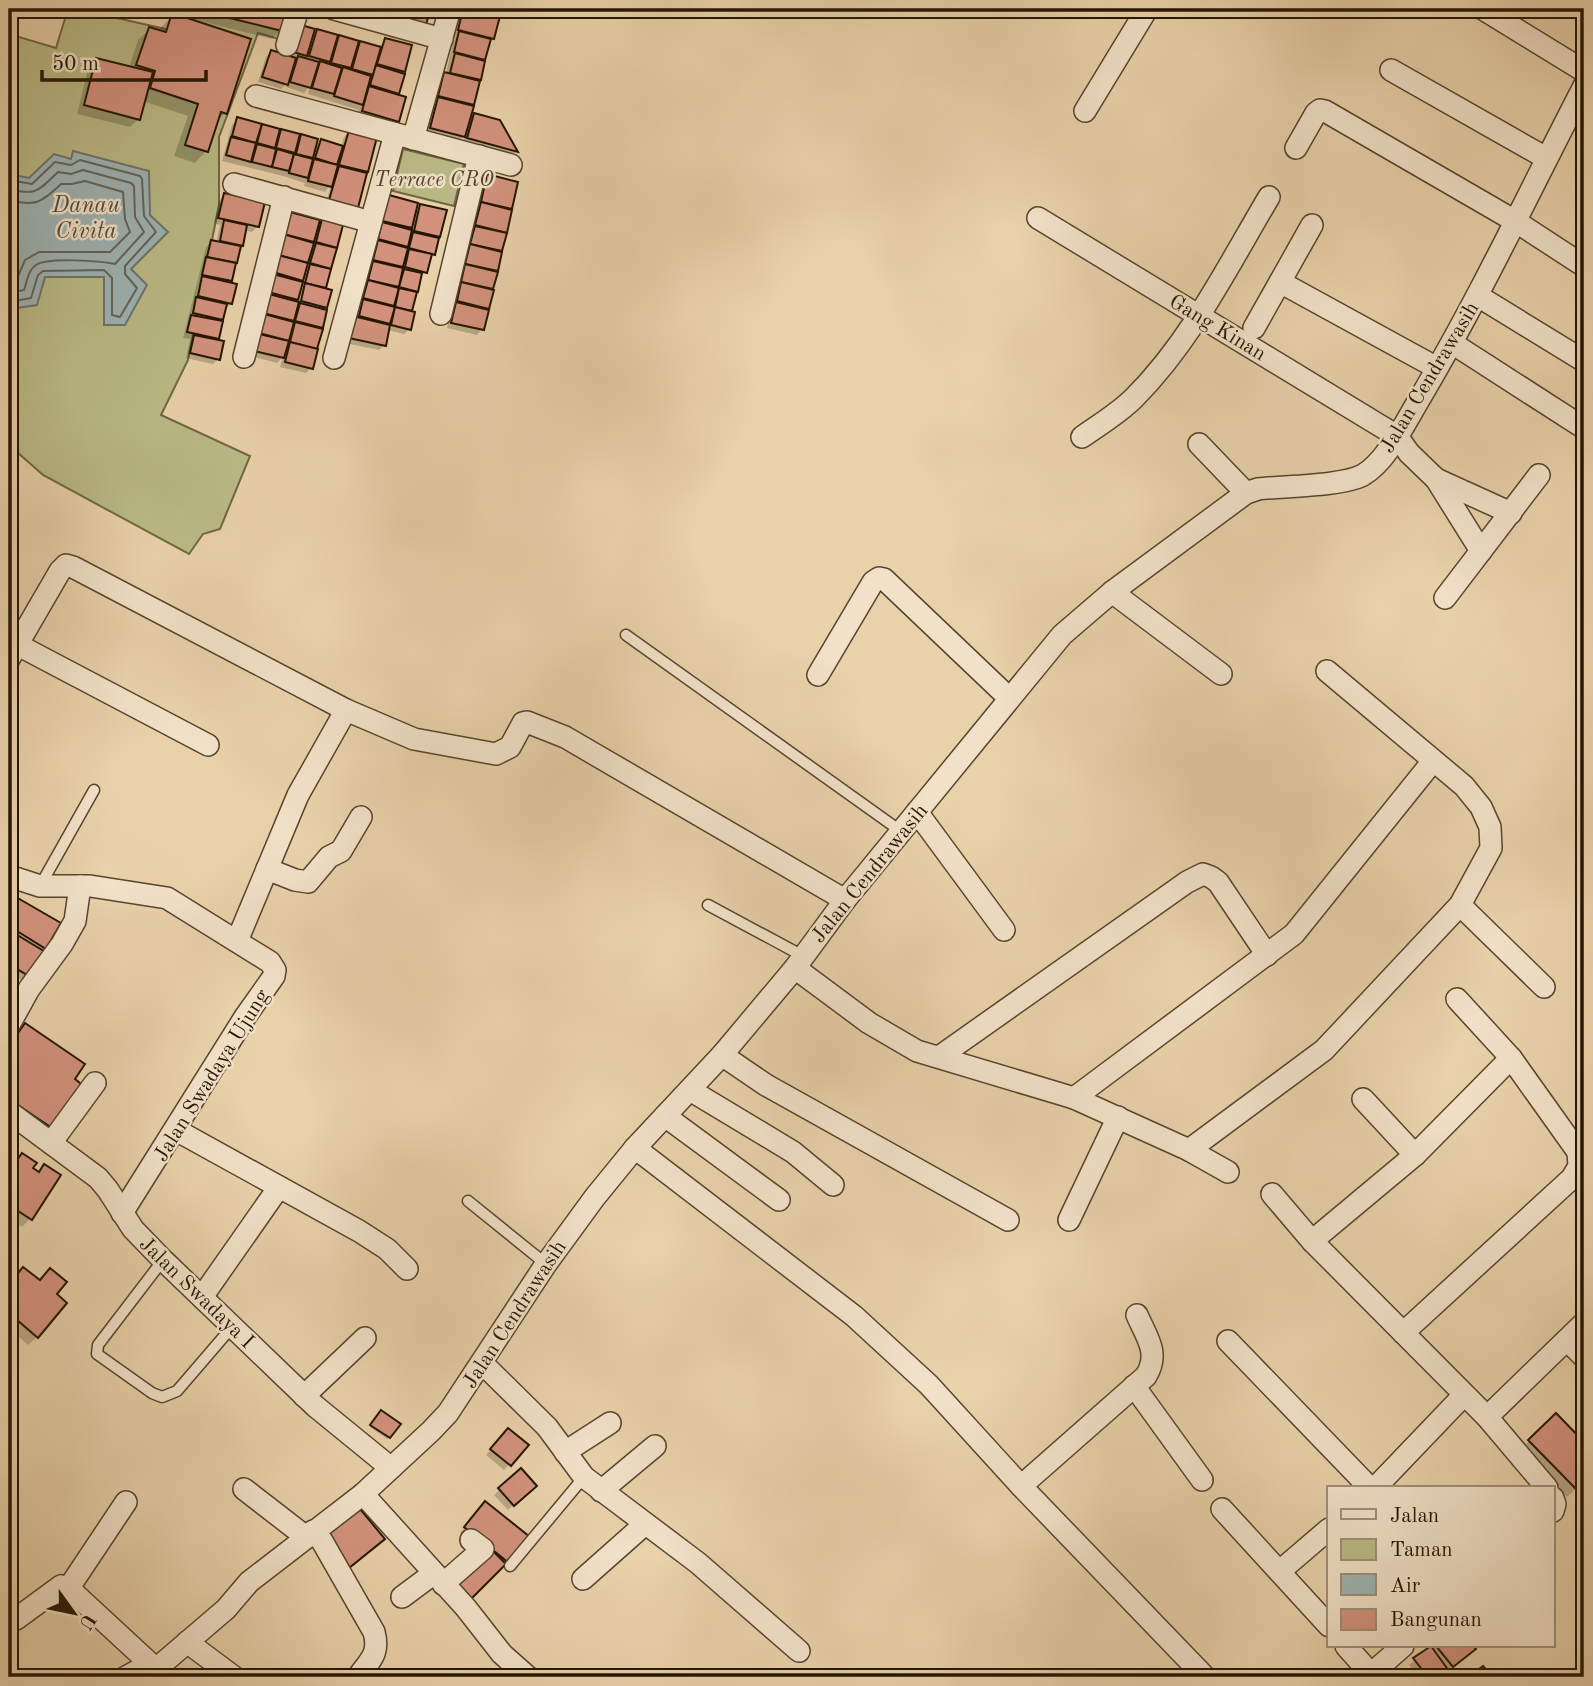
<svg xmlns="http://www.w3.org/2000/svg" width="1593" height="1686" font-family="'Old Standard TT',serif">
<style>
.green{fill:#baba86;stroke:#706844;stroke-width:2}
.water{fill:#9eb4b5;stroke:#6e756e;stroke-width:2}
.shadow{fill:#0003;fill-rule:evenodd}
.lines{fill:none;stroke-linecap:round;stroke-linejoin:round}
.shore{stroke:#62655c;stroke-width:2}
.building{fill:#d3927e;stroke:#251603;stroke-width:2}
.service-casing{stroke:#56452d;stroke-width:13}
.minor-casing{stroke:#56452d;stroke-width:24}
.service{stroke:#f1e1c8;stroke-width:10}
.minor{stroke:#f1e1c8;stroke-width:21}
.labels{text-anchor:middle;stroke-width:5;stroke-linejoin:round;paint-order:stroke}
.park-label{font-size:21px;font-style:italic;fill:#52472a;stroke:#f1e1c8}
.street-label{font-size:21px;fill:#251603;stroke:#f1e1c8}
.water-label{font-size:23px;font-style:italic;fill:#4f4d41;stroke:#f1e1c8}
</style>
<rect width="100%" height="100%" fill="#e9d1aa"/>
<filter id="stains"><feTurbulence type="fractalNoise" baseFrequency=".00286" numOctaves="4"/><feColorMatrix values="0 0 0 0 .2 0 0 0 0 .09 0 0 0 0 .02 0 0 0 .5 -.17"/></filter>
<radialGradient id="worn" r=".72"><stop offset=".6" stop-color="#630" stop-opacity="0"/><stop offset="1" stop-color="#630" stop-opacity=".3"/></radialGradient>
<g class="green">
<polygon points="68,9 77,9 179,32 186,9 295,9 286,41 258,33 219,137 219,205 188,360 161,415 250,456 220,529 203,534 189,554 43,475 9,445 9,34 56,48"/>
<polygon points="403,149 464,164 454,206 393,191"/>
</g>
<polygon class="water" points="73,151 149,171 150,215 168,232 131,269 147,285 125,325 104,325 104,277 45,277 37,305 9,309 9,174 29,178 54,154 71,159"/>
<g class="shadow">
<polygon points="197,9 286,9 280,31 272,39 200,21 225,113 217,121 206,151 195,163 174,156 188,116 143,101 139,119 130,127 77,114 88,69 97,60 129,68 138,40 150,29 159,32 161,27 173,15 193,22"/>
<polygon points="373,9 429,9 425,23 375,22 378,10"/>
<polygon points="461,9 500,9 492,38 488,42 467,122 474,115 498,122 516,152 511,156 462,144 465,135 458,142 426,133 439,80 446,74 459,15 462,12"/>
<polygon points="318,31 379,48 385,40 403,71 400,74 402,75 396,96 398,121 392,126 358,116 359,110 308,94 310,86 304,93 286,87 287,83 281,89 258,82 266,57 271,52 282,54 311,38"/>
<polygon points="238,119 316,140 314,148 321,141 341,147 344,137 350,131 375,138 356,207 325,206 331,185 325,192 304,186 305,183 283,176 222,161 232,125"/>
<polygon points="488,176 516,183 482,329 477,335 447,328 483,182"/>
<polygon points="224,195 258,226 252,232 244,230 231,280 228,283 231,304 224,309 217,342 218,359 213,364 186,358 190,339 183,338 206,247 211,242 216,243 220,225 214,223 219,201"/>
<polygon points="384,203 414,213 421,206 445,212 433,254 429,258 426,272 419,277 410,313 410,329 404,334 387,330 384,345 379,350 340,342"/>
<path d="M285,219L317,228L323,221L341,226L324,290L326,307L322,311L325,312L311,368L306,373L280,367L283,357L277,363L250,356L264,302L296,301V298L266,290ZM296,306H299L291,345L286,343Z"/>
<polygon points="9,895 58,924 25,982 9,972"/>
<polygon points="25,1025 72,1080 45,1138 9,1113 9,1045"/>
<polygon points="22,1155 31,1169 30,1219 22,1227 9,1218 9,1171"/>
<polygon points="15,1277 54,1294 37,1337 28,1345 9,1328 9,1285"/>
<polygon points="379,1414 389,1437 387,1439 370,1427"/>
<polygon points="1556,1415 1584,1445 1584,1453 1581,1456 1584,1460 1584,1481 1567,1497 1521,1449"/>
<polygon points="503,1435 526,1445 504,1470 486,1455"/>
<polygon points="521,1471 534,1486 508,1510 494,1495"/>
<polygon points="480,1509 508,1562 503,1567 460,1533"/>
<polygon points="1429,1646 1471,1646 1473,1649 1440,1677 1418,1677 1409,1665 1429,1649"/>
</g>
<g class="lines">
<g class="shore">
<polyline points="9,180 32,184 55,162 71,165 80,160 140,176 142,179 144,216 156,232 125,266 125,274 137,288 120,317 112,315 112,278 104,270 43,271 38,275 31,298 9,302"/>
<path d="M9,189C37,196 38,191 58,172L71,174L83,170L131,183L134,186L135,217L144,232L115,264C101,261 47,257 36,265C28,270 27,282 24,290L9,293"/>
<path d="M9,200C37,207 41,202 61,184H72L85,181L123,192L125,219L130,232L110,252H39L25,260L16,281L9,282"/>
</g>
</g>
<g class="building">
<polygon points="202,9 288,9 282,31 201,11"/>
<polygon points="381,9 405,9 401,22 379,16"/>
<polygon points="406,9 431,9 426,24 403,17"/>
<polygon points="463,9 500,16 494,39 458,30"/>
<polygon points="476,9 502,9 500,15"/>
<polygon points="172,13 251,39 227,114 221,112 208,152 185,145 198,104 150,88 155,71 136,65 149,27 166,32"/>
<polygon points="294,23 315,29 307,56 286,50"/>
<polygon points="317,29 338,35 330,62 309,56"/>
<polygon points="459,31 491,39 485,60 454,52"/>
<polygon points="339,35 359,41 351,68 331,63"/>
<polygon points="385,38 412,45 405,72 377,64"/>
<polygon points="360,41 381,47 373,75 352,69"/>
<polygon points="271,50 296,58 288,85 262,77"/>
<polygon points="455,53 485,61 481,80 450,73"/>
<polygon points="298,56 319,62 311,88 290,82"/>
<polygon points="96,58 153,72 140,120 84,105"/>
<polygon points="320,61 342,68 334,94 312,88"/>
<polygon points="376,65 405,74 399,94 370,85"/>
<polygon points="343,67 371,76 363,105 334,96"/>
<polygon points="444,72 480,81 474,105 438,96"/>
<polygon points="369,86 406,97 399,122 362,111"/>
<polygon points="438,97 474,106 465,137 430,128"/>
<polygon points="474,113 500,120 518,152 467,138"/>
<polygon points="237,117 262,124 256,143 232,136"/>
<polygon points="262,124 280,129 275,148 257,143"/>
<polygon points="281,129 300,134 295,153 276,148"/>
<polygon points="349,130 377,137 368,172 339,165"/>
<polygon points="301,134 318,139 313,158 296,154"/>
<polygon points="231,137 256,143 251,162 226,155"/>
<polygon points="321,139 343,146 337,165 315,158"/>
<polygon points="257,144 276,149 272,167 252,162"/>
<polygon points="277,149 294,154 289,171 272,167"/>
<polygon points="294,154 313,159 308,178 289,173"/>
<polygon points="314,159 338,165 332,187 308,181"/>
<polygon points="339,166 367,173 358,208 329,200"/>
<polygon points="487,174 518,182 512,209 481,202"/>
<polygon points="224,193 265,202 259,227 218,218"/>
<polygon points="389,195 418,203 412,228 382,221"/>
<polygon points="481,202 512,210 507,233 475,225"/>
<polygon points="420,204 447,210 440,237 414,231"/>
<polygon points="290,212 320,220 314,242 283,234"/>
<polygon points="322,219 343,225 337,248 316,242"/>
<polygon points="224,220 247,225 243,246 220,241"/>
<polygon points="382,222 412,230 408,247 378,239"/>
<polygon points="475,226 507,233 502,251 470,244"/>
<polygon points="413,232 439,238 435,255 409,248"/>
<polygon points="283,234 314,243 308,263 278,255"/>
<polygon points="211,240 241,246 237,263 207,257"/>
<polygon points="378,240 408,248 403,267 373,260"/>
<polygon points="316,243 337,248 331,269 310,263"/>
<polygon points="470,244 502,252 498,271 465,264"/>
<polygon points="409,249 432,254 427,273 405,267"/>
<polygon points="278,255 308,263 303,281 273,272"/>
<polygon points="206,257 236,263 232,281 202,275"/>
<polygon points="373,261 403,268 399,287 368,280"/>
<polygon points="310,264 331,269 326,288 305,283"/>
<polygon points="465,264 498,272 493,289 461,282"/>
<polygon points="404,269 422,273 418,292 399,287"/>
<polygon points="273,274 303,282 298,300 268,292"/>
<polygon points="202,276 237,284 232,304 198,296"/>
<polygon points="368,280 399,288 394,306 363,298"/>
<polygon points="461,282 494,290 489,309 457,301"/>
<polygon points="305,283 332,290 327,308 301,301"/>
<polygon points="399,288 417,292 412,311 395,307"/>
<polygon points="269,294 299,302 294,321 263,313"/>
<polygon points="196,297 227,304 223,320 193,313"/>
<polygon points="363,299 395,307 390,324 359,316"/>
<polygon points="456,302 489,310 484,330 451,323"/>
<polygon points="300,303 327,310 323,328 295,321"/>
<polygon points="395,307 415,312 411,330 391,325"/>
<polygon points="264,314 294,322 289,341 259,333"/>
<polygon points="191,315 223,321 219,339 187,332"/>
<polygon points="349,315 390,325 386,346 344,337"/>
<polygon points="295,322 323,329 317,349 290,342"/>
<polygon points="259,334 289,341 284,358 254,351"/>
<polygon points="194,335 224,341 220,360 190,353"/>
<polygon points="290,342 318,349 313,369 285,362"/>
<polygon points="9,893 61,923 46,949 9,926"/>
<polygon points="9,930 47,953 32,978 9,964"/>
<polygon points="25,1023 85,1064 75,1079 85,1087 55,1130 9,1099 9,1046"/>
<polygon points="22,1153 37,1163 33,1168 39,1172 44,1164 61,1175 32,1220 9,1205 9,1172"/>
<polygon points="23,1267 40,1280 50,1268 67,1282 57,1294 67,1303 38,1338 9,1313 9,1284"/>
<polygon points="381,1410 401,1424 390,1438 370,1425"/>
<polygon points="1556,1413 1584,1442 1584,1483 1577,1490 1528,1440"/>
<polygon points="508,1428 529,1445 511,1466 490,1449"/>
<polygon points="521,1468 537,1486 514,1506 498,1488"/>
<polygon points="485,1501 530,1537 509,1563 464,1527"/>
<polygon points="356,1504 385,1539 349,1568 321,1533"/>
<polygon points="488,1546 506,1564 469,1601 451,1584"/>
<polygon points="1431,1646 1449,1671 1441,1677 1428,1677 1413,1658"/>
<polygon points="1436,1646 1473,1646 1476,1649 1453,1667"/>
<polygon points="1483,1666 1492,1677 1468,1677"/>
</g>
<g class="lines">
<g class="service-casing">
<g id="service">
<polyline points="626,635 902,832"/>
<polyline points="40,886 94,790"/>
<polyline points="708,905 803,956"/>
<polyline points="468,1201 546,1264"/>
<polyline points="163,1260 98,1345 97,1354 152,1393 162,1397 177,1391 232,1327"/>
<polyline points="510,1566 584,1477"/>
</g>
</g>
<g class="minor-casing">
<g id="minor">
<polyline points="334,9 442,39"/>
<polyline points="1483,9 1584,71"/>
<polyline points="287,45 298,9"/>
<polyline points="1391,70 1546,158"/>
<polyline points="256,96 511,165"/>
<polyline points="1085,111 1147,9"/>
<polyline points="413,139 450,9"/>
<polyline points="1296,148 1316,113 1320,110 1325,111 1515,221 1584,266"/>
<polyline points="234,184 371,222"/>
<polyline points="1038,218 1397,436 1409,453 1436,479 1481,551"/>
<polyline points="1280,282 1437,368"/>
<polyline points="1478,296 1584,361"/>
<polyline points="441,314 479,156"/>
<polyline points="1254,328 1312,225"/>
<polyline points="1452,343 1584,428"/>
<polyline points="244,357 284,197"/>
<polyline points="334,358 395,134"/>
<path d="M1082,437C1099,425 1119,413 1134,398C1191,341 1228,266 1269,197"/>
<polyline points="1199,444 1246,493"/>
<polyline points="1436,479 1511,513"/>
<polyline points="1112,592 1221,674"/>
<polyline points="1445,598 1539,475"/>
<polyline points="18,645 208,745"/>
<polyline points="9,659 60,571 66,565 73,567 346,710 414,739 496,754 510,747 523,723 527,722 565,737 845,900"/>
<polyline points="818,675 873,582 879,578 884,579 1009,698"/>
<polyline points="917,812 1004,930"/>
<polyline points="267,869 295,880 308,882 329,857 341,851 361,817"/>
<polyline points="9,876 40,886 90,886 167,898 270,962 275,970 274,976 245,1017 122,1213"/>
<polyline points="1460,905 1544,987"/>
<polyline points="237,941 298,795 346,710"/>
<polyline points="795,968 869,1023 917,1051 1074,1098 1189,1150 1228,1172"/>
<polyline points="9,1025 29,989 62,944 75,921 80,886"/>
<polyline points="722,1055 766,1085 1008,1220"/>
<polyline points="939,1057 1187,882 1203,874 1211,877 1218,882 1267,955"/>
<polyline points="690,1090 793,1152 833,1185"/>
<polyline points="1074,1098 1294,934 1433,761"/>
<polyline points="1363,1099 1415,1155"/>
<polyline points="9,1112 98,1178 108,1190 133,1229 163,1260 315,1406 391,1468"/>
<polyline points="665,1116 779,1200"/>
<polyline points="176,1130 359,1231 387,1249 407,1269"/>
<polyline points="51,1143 95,1083"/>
<polyline points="635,1148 854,1316 929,1385 1021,1486 1205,1677"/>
<polyline points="1189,1150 1324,1050 1460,905 1491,848 1490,827 1481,807 1464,786 1327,671"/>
<polyline points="1272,1194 1312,1241 1487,1417 1547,1488"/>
<polyline points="1069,1220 1118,1117"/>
<polyline points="1312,1241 1415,1155 1511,1058"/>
<polyline points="202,1297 279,1187"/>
<polyline points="1403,1333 1572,1178 1579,1166 1578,1152 1511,1058 1457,999"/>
<polyline points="1567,1340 1584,1357"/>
<polyline points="1228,1341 1370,1488"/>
<polyline points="482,1363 547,1427 584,1477 698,1563 799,1651"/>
<polyline points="1134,1386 1202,1480"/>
<polyline points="304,1396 365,1338"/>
<polyline points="1487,1417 1584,1323"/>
<polyline points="565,1452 610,1423"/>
<path d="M1021,1486L1146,1376C1160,1353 1147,1338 1137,1315"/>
<polyline points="1375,1488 1464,1395"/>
<polyline points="244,1489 306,1537"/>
<polyline points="601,1491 655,1446"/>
<polyline points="363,1494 466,1608 502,1654 528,1677"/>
<polyline points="1553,1498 1555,1504 1553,1511"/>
<polyline points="1222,1509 1329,1626"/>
<path d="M313,1531L322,1541L374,1632C380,1654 370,1660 358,1677"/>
<polyline points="1280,1571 1329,1529"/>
<polyline points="583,1579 645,1524"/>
<polyline points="443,1584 483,1549 471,1540"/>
<polyline points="68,1589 126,1502"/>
<polyline points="402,1597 433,1574"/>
<polyline points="9,1619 16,1619 61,1586 76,1595 156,1669 160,1675"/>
<polyline points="187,1642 234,1677"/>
<polyline points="1346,1646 1371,1674 1367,1677"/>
<path d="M126,1677L137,1671L156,1669L226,1609L249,1582L363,1494L431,1431L448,1413L546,1264L595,1197L635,1148L722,1055L795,968L845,900L1062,635L1112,592L1246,493L1258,489C1284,486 1343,486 1363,475C1387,461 1406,421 1420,398C1480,297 1530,190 1584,86"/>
<polyline points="1375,1677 1371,1674 1403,1646"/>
</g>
</g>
<use href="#service" class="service"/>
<use href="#minor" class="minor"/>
</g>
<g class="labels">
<g class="park-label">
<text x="434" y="186">Terrace CRO</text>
</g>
<g class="street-label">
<text transform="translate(1218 327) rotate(31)" y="7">Gang Kinan</text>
<text transform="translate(1429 377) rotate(-59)" y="7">Jalan Cendrawasih</text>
<text transform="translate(869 873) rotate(-51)" y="7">Jalan Cendrawasih</text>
<text transform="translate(211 1075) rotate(-58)" y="7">Jalan Swadaya Ujung</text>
<text transform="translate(197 1292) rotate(44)" y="7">Jalan Swadaya I</text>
<text transform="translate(514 1314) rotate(-57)" y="7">Jalan Cendrawasih</text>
</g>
<g class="water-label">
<text x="86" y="212">Danau<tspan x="86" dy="26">Civita</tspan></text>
</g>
</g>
<rect width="1593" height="1686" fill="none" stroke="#e9d1aa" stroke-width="35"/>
<rect x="10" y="10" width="1572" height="1665" fill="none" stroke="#251603" stroke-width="3.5"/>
<rect x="18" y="18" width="1558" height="1651" fill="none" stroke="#251603" stroke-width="2"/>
<rect x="1327" y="1486" width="228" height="161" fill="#f1e1c8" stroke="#9f9079" stroke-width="2"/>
<rect x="1341" y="1509" width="35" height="10" fill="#f1e1c8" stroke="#9f9079" stroke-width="2"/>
<text x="1390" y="1522" font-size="21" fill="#251603">Jalan</text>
<rect x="1341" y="1539" width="35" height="21" fill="#baba86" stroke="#9f9079" stroke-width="2"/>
<text x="1390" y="1556" font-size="21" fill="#251603">Taman</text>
<rect x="1341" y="1574" width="35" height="21" fill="#9eb4b5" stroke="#9f9079" stroke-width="2"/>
<text x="1390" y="1592" font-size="21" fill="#251603">Air</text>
<rect x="1341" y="1609" width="35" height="21" fill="#d3927e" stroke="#9f9079" stroke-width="2"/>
<text x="1390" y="1626" font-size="21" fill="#251603">Bangunan</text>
<g transform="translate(74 1613) rotate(123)" stroke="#f1e1c8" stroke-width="5" paint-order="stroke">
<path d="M0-5L12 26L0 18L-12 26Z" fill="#251603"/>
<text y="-10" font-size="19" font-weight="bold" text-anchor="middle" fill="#251603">U</text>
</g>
<path d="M42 70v10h164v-10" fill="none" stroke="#251603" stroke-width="3.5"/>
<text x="52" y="70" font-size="21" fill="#251603" stroke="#f1e1c8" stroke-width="5" paint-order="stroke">50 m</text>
<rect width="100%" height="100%" filter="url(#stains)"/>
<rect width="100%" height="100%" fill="url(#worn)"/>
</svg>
